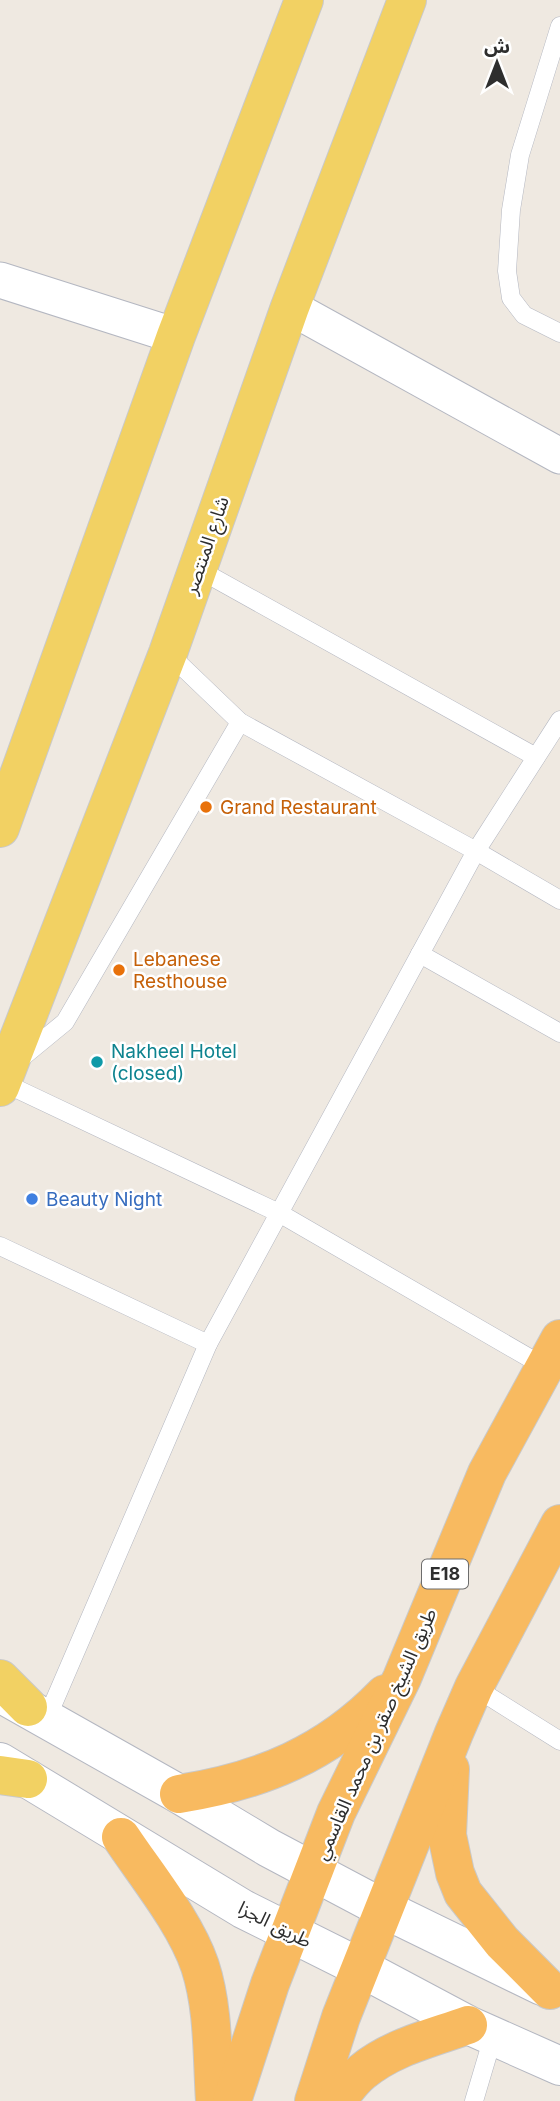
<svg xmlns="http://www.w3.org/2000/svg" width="560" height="2101" font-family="Inter,'Noto Sans Arabic',sans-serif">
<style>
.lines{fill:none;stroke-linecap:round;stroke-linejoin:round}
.service-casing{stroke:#b4b7c1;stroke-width:19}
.minor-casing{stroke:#b4b7c1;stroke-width:37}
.tertiary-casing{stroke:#b4b7c1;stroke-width:40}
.secondary-casing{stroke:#b4b7c1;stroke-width:40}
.primary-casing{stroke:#c9c9c9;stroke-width:40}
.trunk-casing{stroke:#c9c9c9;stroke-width:40}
.service{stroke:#fff;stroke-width:18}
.minor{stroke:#fff;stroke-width:35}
.tertiary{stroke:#fff;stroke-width:38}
.secondary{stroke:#fff;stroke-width:38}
.primary{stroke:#f2d163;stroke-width:38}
.trunk{stroke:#f8ba60;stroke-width:38}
.food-dot{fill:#e8710a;stroke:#fff;stroke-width:2.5}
.culture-dot{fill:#0f9aa8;stroke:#fff;stroke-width:2.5}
.shop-dot{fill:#3f7fe0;stroke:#fff;stroke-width:2.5}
.labels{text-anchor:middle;stroke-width:5;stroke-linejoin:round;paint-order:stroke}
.shield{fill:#fff;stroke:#6d6d6d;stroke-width:2}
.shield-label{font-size:18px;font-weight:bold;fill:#2e2e2e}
.street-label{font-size:19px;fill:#2e2e2e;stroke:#fff}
.food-label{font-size:19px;fill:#c56008;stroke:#fff;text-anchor:start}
.culture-label{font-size:19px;fill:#0d838f;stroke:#fff;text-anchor:start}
.shop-label{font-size:19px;fill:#366cbe;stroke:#fff;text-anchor:start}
</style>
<rect width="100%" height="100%" fill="#efe9e1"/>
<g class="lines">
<g class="service-casing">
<g id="service">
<polyline points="560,26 520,155 511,210 507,271 511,298 524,315 560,333"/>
<polyline points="198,569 536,757"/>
<polyline points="168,653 240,722 476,851 560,900"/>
<polyline points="420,954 560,1033"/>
<polyline points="20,1059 65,1022 240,722"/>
<polyline points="2,1082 279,1213 545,1367"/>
<polyline points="0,1246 208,1344"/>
<polyline points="474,1687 560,1741"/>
<polyline points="47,1718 208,1344 476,851 560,720"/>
<polyline points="474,2101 493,2037"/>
</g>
</g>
<g class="minor-casing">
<g id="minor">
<polyline points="0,280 176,336"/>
<polyline points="290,307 560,456"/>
</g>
</g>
<g class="tertiary-casing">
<g id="tertiary">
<polyline points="384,1909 542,1986"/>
<polyline points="361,1968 468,2025 560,2066"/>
</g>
</g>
<g class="secondary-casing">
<g id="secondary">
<polyline points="0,1693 179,1794 269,1848 384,1909"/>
<polyline points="0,1762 243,1909 361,1968"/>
</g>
</g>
<g class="primary-casing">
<g id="primary">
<polyline points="0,828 176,336 304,0"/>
<polyline points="0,1087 168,653 290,307 407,0"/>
<polyline points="0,1679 28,1707"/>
<polyline points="0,1775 28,1779"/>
</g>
</g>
<g class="trunk-casing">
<g id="trunk">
<polyline points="450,1769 447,1835 455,1873 463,1893 502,1942 550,1990"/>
<path d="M179,1794C261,1781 327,1754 385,1694"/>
<path d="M121,1837C147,1876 185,1922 200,1966C214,2009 212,2057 215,2101"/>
<polyline points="232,2101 270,1984 336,1813 402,1678 487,1473 560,1339"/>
<polyline points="314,2101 341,2017 454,1733 474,1687 560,1524"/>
<path d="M336,2101C344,2092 352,2080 362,2072C392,2047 432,2038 468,2025"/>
</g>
</g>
<use href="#service" class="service"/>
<use href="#minor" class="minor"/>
<use href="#tertiary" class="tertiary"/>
<use href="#secondary" class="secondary"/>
<use href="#primary" class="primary"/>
<use href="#trunk" class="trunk"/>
</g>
<g class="food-dot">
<circle cx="206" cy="807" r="7"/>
<circle cx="119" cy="970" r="7"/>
</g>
<circle class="culture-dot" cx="97" cy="1062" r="7"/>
<circle class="shop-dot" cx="32" cy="1199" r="7"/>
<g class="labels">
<rect class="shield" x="422" y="1559.5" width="46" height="29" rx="5"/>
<g class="shield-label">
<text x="445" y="1580">E18</text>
</g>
<g class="street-label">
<text transform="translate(206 545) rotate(-71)" y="7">شارع المنتصر</text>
<text transform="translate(375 1734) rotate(-66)" y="7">طريق الشيخ صقر بن محمد القاسمي</text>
<text transform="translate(275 1924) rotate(27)" y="7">طريق الجزا</text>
</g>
<g class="food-label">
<text x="220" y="814">Grand Restaurant</text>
<text x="133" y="966">Lebanese<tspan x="133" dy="22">Resthouse</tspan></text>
</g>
<g class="culture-label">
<text x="111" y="1058">Nakheel Hotel<tspan x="111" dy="22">(closed)</tspan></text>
</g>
<g class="shop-label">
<text x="46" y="1206">Beauty Night</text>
</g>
</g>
<g transform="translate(497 63)" stroke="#ffffff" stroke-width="5" paint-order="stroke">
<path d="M0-5L12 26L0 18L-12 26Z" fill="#2e2e2e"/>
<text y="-10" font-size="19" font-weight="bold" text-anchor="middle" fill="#2e2e2e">ش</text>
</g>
</svg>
